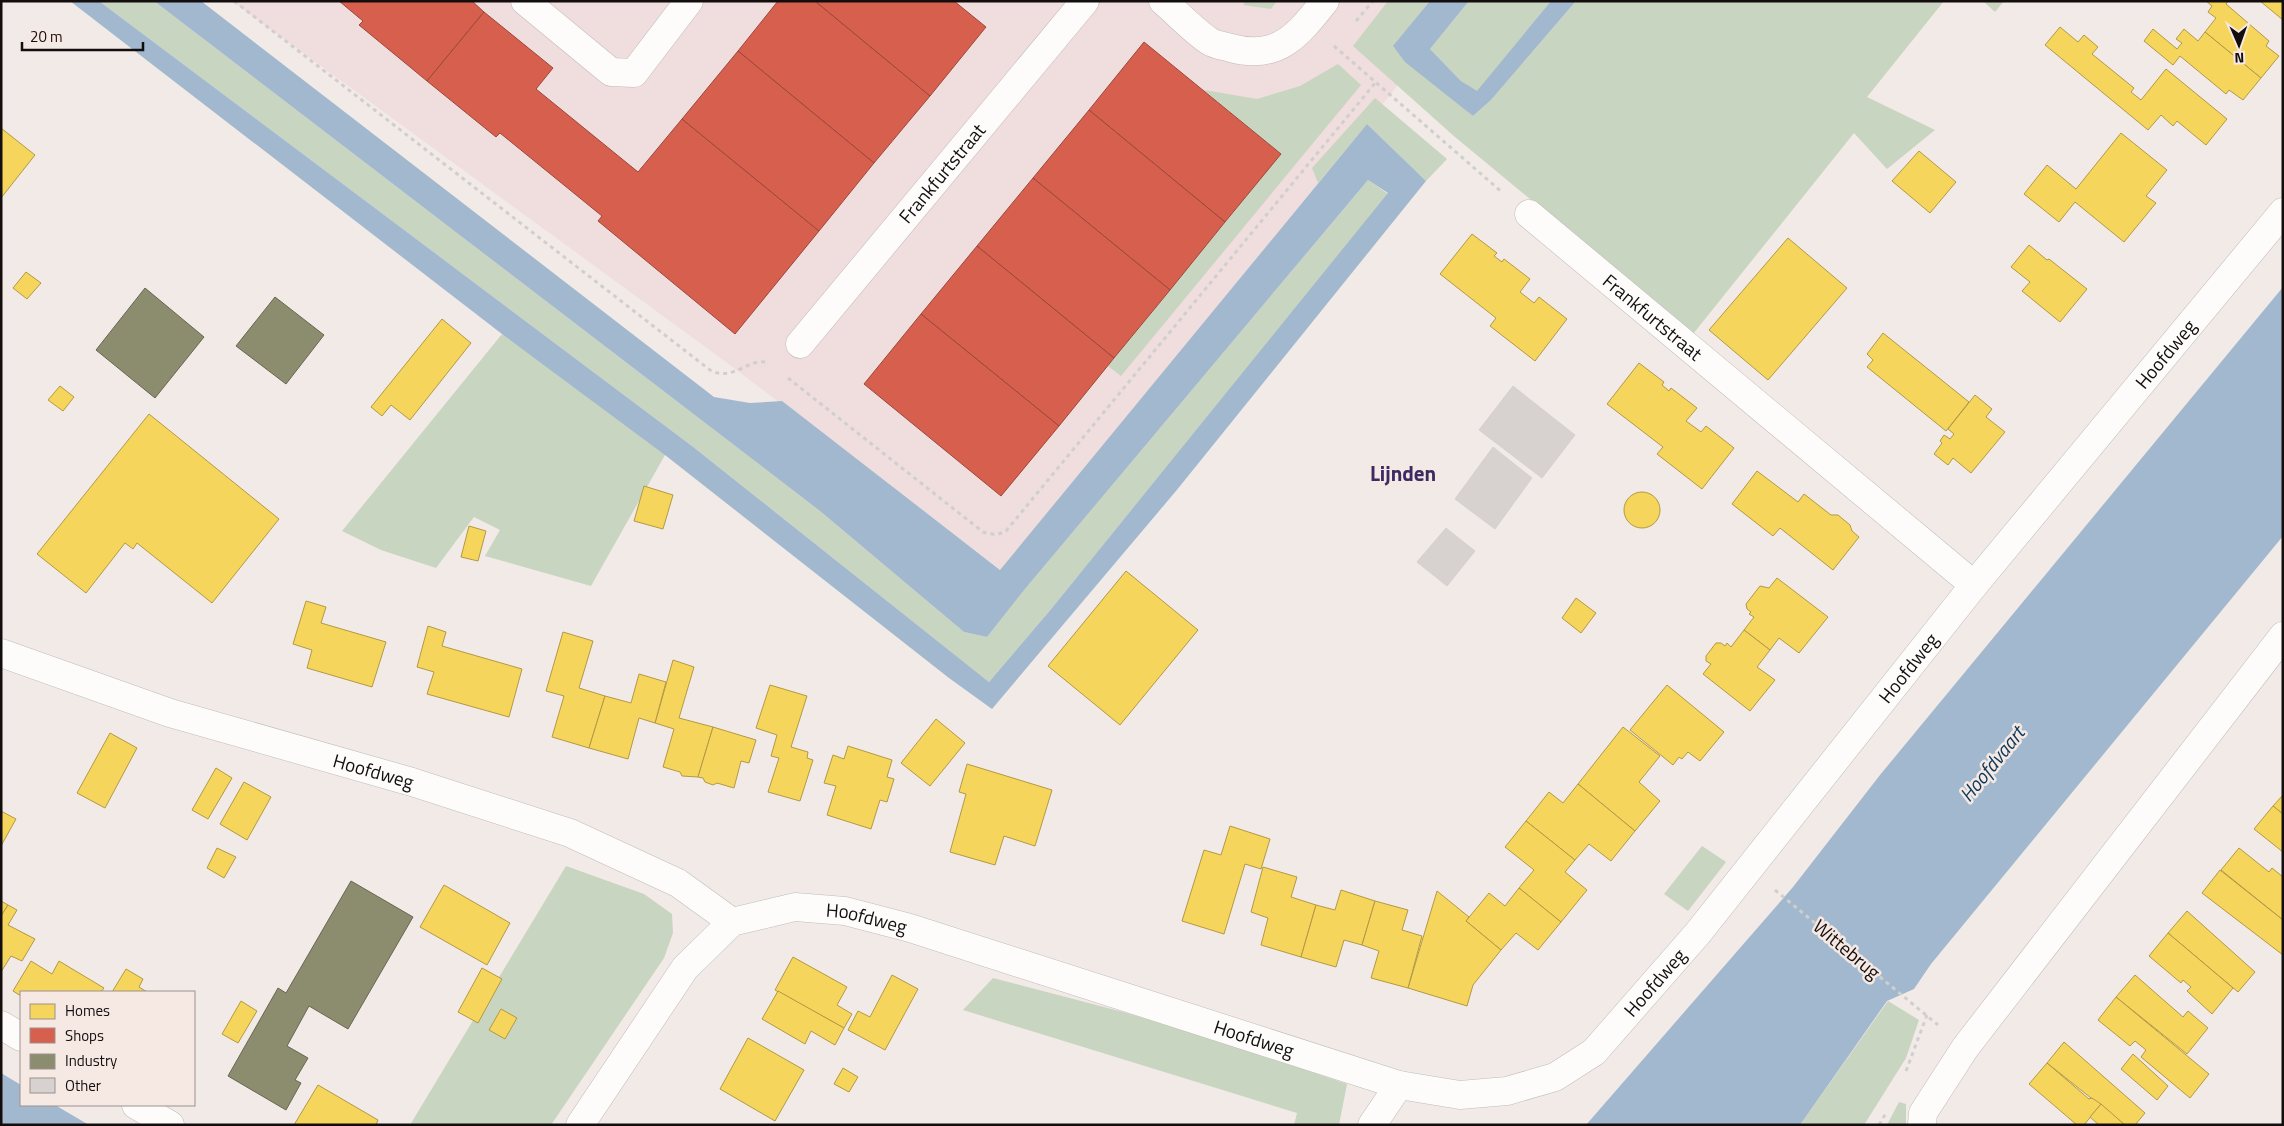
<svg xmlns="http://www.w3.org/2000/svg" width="2284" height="1126" font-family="'Titillium Web',sans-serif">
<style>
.commercial{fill:#f0dddd}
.green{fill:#c8d5c0}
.water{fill:#a1b8ce}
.homes{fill:#f6d55c;stroke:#b29944}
.shops{fill:#d6604d;stroke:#9c473a}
.industry{fill:#8c8c6e;stroke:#686651}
.building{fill:#d7d1d0;stroke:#d6d0cf}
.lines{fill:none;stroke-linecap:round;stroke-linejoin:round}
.minor-casing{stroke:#c0bbb9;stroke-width:29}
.path{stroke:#d1cfce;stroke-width:3;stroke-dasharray:4 4;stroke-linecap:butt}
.minor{stroke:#fdfcfb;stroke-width:28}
.labels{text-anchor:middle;stroke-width:5;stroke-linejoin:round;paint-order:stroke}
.street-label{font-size:19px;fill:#130e0d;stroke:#f6e9e3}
.water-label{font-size:20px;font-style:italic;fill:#0b3859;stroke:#f6e9e3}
.quarter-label{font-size:21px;font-weight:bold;fill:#3c2a65;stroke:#f6e9e3}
</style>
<rect width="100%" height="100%" fill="#f2eae7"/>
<polygon class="commercial" points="232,1 1464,1 1367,124 1001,570 726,362"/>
<g class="green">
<polygon points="99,1 154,1 820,511 964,632 987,637 1025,589 1368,180 1388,194 1052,608 989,682 692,446"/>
<polygon points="1246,1 1277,1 1271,9 1243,5"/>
<polygon points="1388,1 1430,1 1393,47 1473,116 1491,100 1576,1 1944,1 1867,97 1935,130 1887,169 1854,133 1693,334 1455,137 1353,46"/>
<polygon points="1469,1 1551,1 1477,92 1461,81 1430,49"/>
<polygon points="1983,1 2004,1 1995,12"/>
<polygon points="1338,64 1361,85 1121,376 1108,366 1281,154 1204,90 1257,99 1300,86"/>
<polygon points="1375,98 1447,159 1426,181 1367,124 1318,183 1312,168"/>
<polygon points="502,334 665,449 665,455 591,586 485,556 500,530 474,517 436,568 381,550 342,531"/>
<polygon points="1702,846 1726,862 1688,911 1664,894"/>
<polygon points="566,866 644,894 672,914 673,933 664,958 551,1125 410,1125"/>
<polygon points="993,978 1123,1012 1224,1042 1347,1084 1339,1125 1294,1125 1297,1113 963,1010"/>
<polygon points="1888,1001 1919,1020 1906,1058 1864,1125 1800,1125"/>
<polygon points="1899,1102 1906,1104 1906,1125 1887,1125"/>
</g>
<g class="water">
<polygon points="70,1 99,1 692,446 989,682 1052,608 1388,193 1368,180 1025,589 987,637 964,632 820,511 154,1 201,1 714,397 750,403 782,401 1000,570 1367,124 1426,181 1176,491 992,709 949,678 665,455 502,334"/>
<polygon points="1430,1 1469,1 1430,49 1461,81 1477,91 1551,1 1576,1 1491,100 1473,116 1405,62 1393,46"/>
<polygon points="2283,287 2283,536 1931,964 1914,989 1887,1001 1800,1125 1586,1125 1793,887 1880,775"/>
<polygon points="1,1073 21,1085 21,1105 55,1105 89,1125 1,1125"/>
</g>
<g class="homes">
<polygon points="2206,1 2228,1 2226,4 2269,41 2266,46 2279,56 2261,78 2205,32 2216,18 2208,12 2212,6"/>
<polygon points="2260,1 2283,1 2283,20"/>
<polygon points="2060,27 2078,42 2084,35 2098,47 2092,54 2134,88 2131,92 2141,100 2166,69 2227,119 2206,145 2177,121 2173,126 2161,115 2148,130 2045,45"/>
<polygon points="2153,29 2177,49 2182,43 2176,39 2184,29 2198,41 2205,32 2261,78 2243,100 2229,90 2226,94 2180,56 2173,65 2144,41"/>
<polygon points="1,128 35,155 1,198"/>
<polygon points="2121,133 2167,170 2146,196 2156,203 2124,242 2075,202 2059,222 2024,194 2047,165 2076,189"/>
<polygon points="1919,151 1956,182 1930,213 1892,181"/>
<polygon points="1472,234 1497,253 1494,256 1502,262 1504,259 1530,279 1520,292 1534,303 1539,297 1567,319 1535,361 1490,326 1496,318 1440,274"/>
<polygon points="1788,238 1847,288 1768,380 1709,330"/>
<polygon points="2029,245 2047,260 2049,259 2087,289 2060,322 2022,291 2030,282 2011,267"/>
<polygon points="26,272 41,283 27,299 13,288"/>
<polygon points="442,319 471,343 410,420 391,405 382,416 371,407"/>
<polygon points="1883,333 1969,402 1946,431 1867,367 1873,360 1867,354"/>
<polygon points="1639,363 1664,382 1662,385 1669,391 1671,388 1697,408 1686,421 1701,432 1706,426 1734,448 1702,489 1657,454 1663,447 1607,404"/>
<polygon points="60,386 74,397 63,411 48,400"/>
<polygon points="1975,395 1992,409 1986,417 2005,432 1971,473 1953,458 1948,465 1934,454 1942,443 1940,441 1944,435 1950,439 1954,434 1948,429"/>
<polygon points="149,414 279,519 212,603 137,543 133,549 125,543 86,593 37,554"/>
<polygon points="1757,471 1798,502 1804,494 1831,515 1838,515 1850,525 1852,531 1859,537 1833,570 1780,528 1773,536 1732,504"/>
<polygon points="644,486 673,495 663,529 634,521"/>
<circle cx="1642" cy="510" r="18"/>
<polygon points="469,526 486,531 478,561 461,557"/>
<polygon points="1126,571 1198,630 1120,725 1048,666"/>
<polygon points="1777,578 1828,617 1799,653 1779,638 1770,650 1744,630 1754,617 1749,614 1751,612 1747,609 1746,604 1760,586 1769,588"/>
<polygon points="1576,598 1596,613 1581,633 1562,618"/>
<polygon points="306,601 326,607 321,623 386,642 372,687 307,668 312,650 293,644"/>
<polygon points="428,626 446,632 442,646 522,669 509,717 427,694 434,672 417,667"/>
<polygon points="1744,630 1770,650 1757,667 1775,680 1750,711 1703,674 1711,664 1706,661 1706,656 1716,643 1721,643 1725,646 1727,643 1731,647"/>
<polygon points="563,632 593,641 579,688 605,696 589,748 552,737 564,696 546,691"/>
<polygon points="673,660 694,667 679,718 713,727 698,777 682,776 680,772 663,767 674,729 655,723"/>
<polygon points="639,674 666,682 655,723 639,718 628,759 589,748 605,696 631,703"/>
<polygon points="770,685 807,696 791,747 808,752 807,758 813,760 800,801 768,792 779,758 771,756 777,735 756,728"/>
<polygon points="1667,685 1724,732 1700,761 1688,752 1682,759 1679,757 1673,765 1630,730"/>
<polygon points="936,719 965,743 930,786 901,763"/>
<polygon points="713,727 756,740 749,763 741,761 734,788 717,783 713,785 705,782 703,778 698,777"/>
<polygon points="1623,727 1660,756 1639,782 1660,801 1635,831 1578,784"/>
<polygon points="110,733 137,748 105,808 77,793"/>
<polygon points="848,746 892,760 887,777 894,779 887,802 880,800 871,829 827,815 836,786 824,783 833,755 844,759"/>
<polygon points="967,764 1052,790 1035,846 1004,836 995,865 950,852 966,794 959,792"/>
<polygon points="216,768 232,778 208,819 192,810"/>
<polygon points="244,782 271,797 247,840 220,824"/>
<polygon points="1578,784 1635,831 1611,861 1589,844 1575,860 1526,821 1549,792 1563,803"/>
<polygon points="2283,795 2283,814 2273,806"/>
<polygon points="2273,806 2283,814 2283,852 2254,829"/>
<polygon points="1,811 16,819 1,846"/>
<polygon points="1526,821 1575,860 1565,872 1587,890 1561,922 1519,888 1534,870 1505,847"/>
<polygon points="1230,826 1270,839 1261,869 1245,864 1224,934 1182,921 1204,850 1221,855"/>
<polygon points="217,848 236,857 224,878 207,868"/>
<polygon points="2239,848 2269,872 2272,868 2283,877 2283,920 2221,870"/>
<polygon points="1263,867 1297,877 1291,897 1316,905 1301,957 1261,945 1268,918 1251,912"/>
<polygon points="2220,870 2283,920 2283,955 2202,893"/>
<polygon points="444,885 510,923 487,965 420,927"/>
<polygon points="1519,888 1561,922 1538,950 1516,933 1501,950 1466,921 1489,893 1505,906"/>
<polygon points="1341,890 1375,901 1362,945 1344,940 1336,967 1301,957 1316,905 1335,910"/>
<polygon points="1437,891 1469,917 1466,921 1501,950 1473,985 1467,1006 1408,988"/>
<polygon points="1,901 8,905 1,916"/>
<polygon points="1375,901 1408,910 1402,930 1422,936 1408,988 1371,978 1379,951 1362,945"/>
<polygon points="8,905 17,910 8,925 35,939 22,961 11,956 1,972 1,916"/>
<polygon points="2187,911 2255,972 2238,992 2168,933"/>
<polygon points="2168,933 2233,988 2212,1014 2187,991 2191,987 2183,980 2181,983 2149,956"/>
<polygon points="793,957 847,987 837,1005 852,1014 844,1028 775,990"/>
<polygon points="31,961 52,974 59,961 104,988 101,992 21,992 21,996 13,991"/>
<polygon points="482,968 502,979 478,1023 458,1012"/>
<polygon points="126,969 143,979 139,987 147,992 112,992"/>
<polygon points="892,975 918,989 885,1050 848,1030 858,1011 870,1017"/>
<polygon points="2135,975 2183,1017 2188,1011 2208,1028 2187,1054 2116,997"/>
<polygon points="778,991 844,1028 835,1045 811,1031 805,1044 762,1019"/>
<polygon points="2116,997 2209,1074 2190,1098 2141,1057 2146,1050 2135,1041 2130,1046 2098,1020"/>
<polygon points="241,1001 257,1011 238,1043 222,1034"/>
<polygon points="501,1009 517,1018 505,1039 489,1030"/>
<polygon points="748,1038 804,1070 775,1121 720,1089"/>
<polygon points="2064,1042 2145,1113 2135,1125 2125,1125 2047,1063"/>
<polygon points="2133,1054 2168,1086 2157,1100 2121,1069"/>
<polygon points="2047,1063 2089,1099 2092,1098 2101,1104 2084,1125 2077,1125 2029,1084"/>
<polygon points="843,1068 858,1077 849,1092 834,1084"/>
<polygon points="318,1085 378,1120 376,1125 294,1125"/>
<polygon points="2101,1104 2125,1125 2099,1125 2090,1117"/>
</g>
<g class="shops">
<polygon points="339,1 472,1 484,12 427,81 359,25 363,21"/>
<polygon points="778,1 815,1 930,96 874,163 738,51"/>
<polygon points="815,1 954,1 986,27 930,96"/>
<polygon points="484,12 553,68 536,89 638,172 682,119 819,231 735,334 598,221 602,216 500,133 496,137 427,81"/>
<polygon points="1144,42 1281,154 1225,222 1089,110"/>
<polygon points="738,51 874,163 819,231 682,119"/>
<polygon points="1089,110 1225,222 1170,290 1033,178"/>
<polygon points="1033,178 1170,290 1114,358 977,246"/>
<polygon points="977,246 1114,358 1059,426 921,314"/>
<polygon points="921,314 1059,426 1001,496 864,384"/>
</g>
<g class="industry">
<polygon points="145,288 204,337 155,398 96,350"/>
<polygon points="275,297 324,335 286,384 236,346"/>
<polygon points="351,881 413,917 348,1029 309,1006 287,1046 308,1058 295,1080 301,1083 286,1110 228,1076 278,988 286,993"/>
</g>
<g class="building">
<polygon points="1513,386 1575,435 1542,478 1479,430"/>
<polygon points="1493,447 1532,478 1495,529 1455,499"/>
<polygon points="1446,528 1475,551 1447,586 1417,562"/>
</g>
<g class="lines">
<g class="minor-casing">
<g id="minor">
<polyline points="525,1 611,72 634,73 689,1"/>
<path d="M1163,1C1178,14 1193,30 1209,41C1215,45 1224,46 1231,48C1278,61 1298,35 1325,1"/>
<path id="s1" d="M1529,214L1974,585"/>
<path id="s2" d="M800,344L1085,1"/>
<path id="s3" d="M1,653L170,713L412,782L570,833L678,883L732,922"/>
<polyline points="1,1025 21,1037"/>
<polyline points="136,1105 170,1125"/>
<path id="s4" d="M580,1125L685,968L732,922L795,907L845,911L910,928L1399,1085L1460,1095L1507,1091L1555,1077L1594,1052L1698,933L1974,585L2283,212"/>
<polyline points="1372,1125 1399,1085"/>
<polyline points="1922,1125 1923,1113 1965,1048 2283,636"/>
</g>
</g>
<g class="path">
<path d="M234,1L710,370C733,383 749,356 769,363"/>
<polyline points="1356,21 1373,1"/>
<polyline points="1334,46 1503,193"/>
<path d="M788,378L983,532C992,535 998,535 1006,531L1376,82"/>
<polyline points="1775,890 1938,1025"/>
<polyline points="1906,1071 1927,1015"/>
<polyline points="1879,1125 1886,1113"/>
</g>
<use href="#minor" class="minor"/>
</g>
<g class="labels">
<g class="street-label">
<text dy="7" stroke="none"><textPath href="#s2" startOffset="222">Frankfurtstraat</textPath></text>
<text dy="7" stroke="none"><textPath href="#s1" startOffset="161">Frankfurtstraat</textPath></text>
<text dy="7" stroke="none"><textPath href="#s4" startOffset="2058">Hoofdweg</textPath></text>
<text dy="7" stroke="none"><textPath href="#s4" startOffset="1652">Hoofdweg</textPath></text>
<text dy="7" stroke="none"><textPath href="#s3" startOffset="391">Hoofdweg</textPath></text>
<text dy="7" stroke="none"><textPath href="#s4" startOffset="392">Hoofdweg</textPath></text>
<text transform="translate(1847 949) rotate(40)" y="7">Wittebrug</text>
<text dy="7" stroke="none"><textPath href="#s4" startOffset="1248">Hoofdweg</textPath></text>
<text dy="7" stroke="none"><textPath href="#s4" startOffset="798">Hoofdweg</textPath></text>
</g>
<g class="water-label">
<text transform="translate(1992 764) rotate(-51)" y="7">Hoofdvaart</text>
</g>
<g class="quarter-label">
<text x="1403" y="481">Lijnden</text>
</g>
</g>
<rect width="2284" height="1126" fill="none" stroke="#130e0d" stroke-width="5"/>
<rect x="20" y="991" width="175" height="115" fill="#f6e9e3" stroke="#9b918d"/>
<rect x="30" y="1004" width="25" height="15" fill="#f6d55c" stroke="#9b918d"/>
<text x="65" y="1016" font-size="15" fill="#130e0d">Homes</text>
<rect x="30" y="1028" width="25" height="15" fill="#d6604d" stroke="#9b918d"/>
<text x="65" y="1041" font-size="15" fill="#130e0d">Shops</text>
<rect x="30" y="1054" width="25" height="15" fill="#8c8c6e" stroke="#9b918d"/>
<text x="65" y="1066" font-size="15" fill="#130e0d">Industry</text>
<rect x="30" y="1078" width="25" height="15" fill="#d7d1d0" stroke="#9b918d"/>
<text x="65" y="1091" font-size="15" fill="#130e0d">Other</text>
<g transform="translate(2239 45) rotate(178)" stroke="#f6e9e3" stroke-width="4" paint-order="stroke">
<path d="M0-4L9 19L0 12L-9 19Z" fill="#130e0d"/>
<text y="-8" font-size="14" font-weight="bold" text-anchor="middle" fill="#130e0d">N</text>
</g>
<path d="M22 42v8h121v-8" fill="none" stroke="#130e0d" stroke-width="2.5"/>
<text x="30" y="42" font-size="15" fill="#130e0d" stroke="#f6e9e3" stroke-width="4" paint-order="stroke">20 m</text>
</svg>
